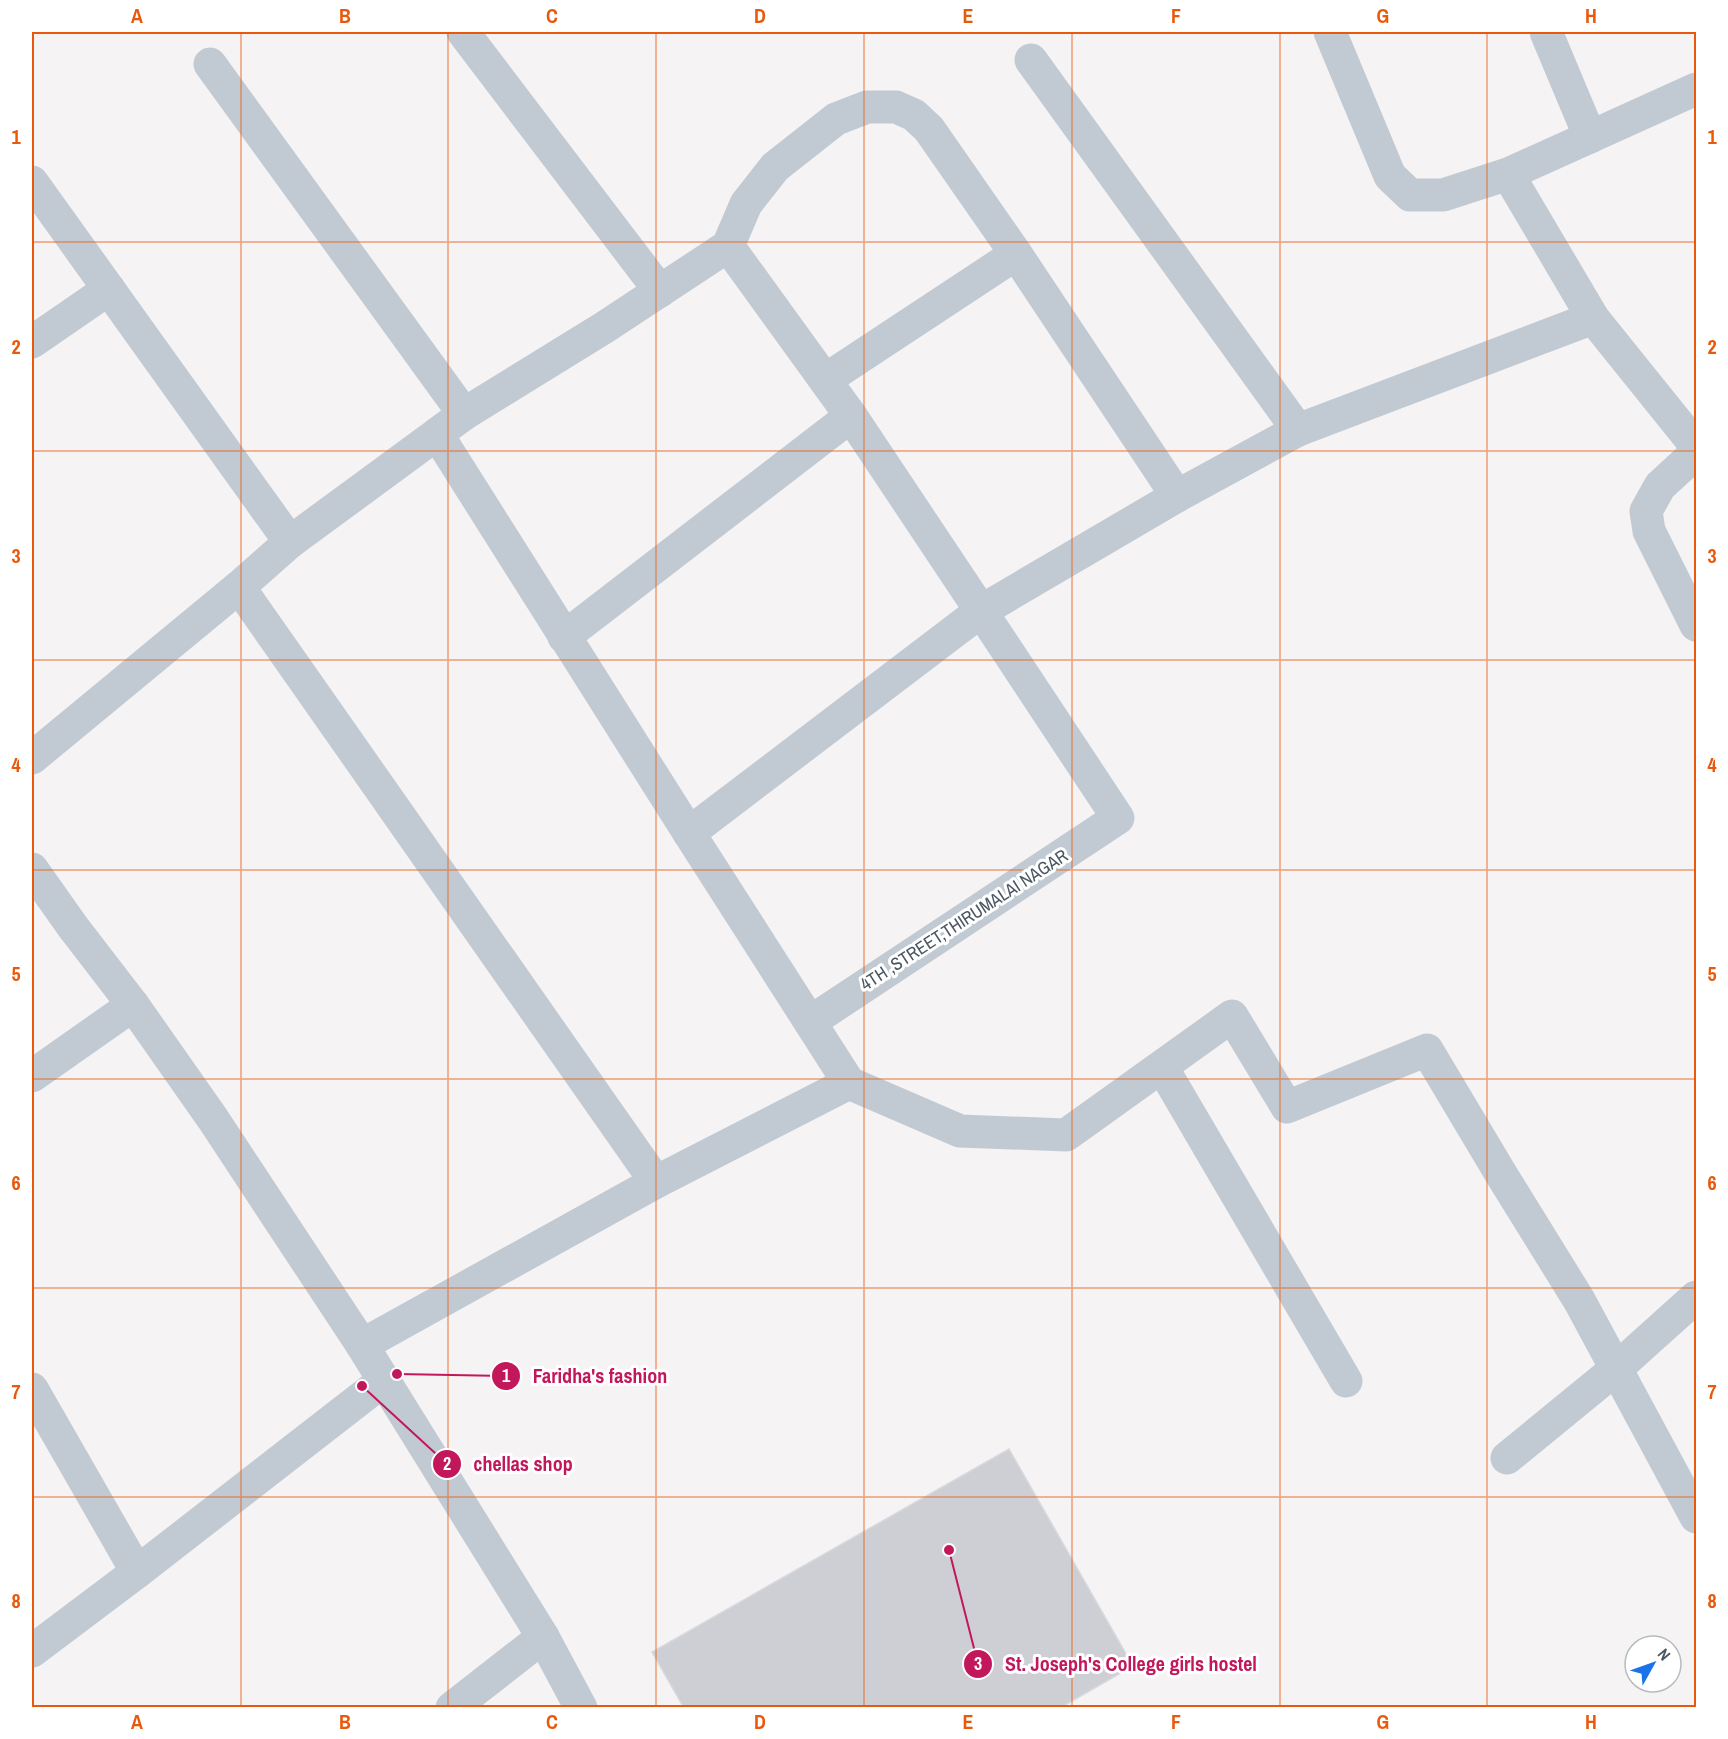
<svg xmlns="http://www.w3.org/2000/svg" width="1728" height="1739" font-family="'Archivo Narrow',sans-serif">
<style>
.building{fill:#cdcfd5;stroke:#d7d9de;stroke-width:1.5}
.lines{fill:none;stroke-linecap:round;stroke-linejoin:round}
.street{stroke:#c1cad2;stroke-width:33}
.grid{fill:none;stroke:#e8590c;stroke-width:1.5;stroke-opacity:0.55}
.labels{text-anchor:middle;stroke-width:6;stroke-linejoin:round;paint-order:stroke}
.street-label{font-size:18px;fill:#4a5661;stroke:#fff}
.leader{fill:none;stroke:#c2185b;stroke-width:2}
.callout-dot{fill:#c2185b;stroke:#fff;stroke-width:2}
.mark-label{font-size:18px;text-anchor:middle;font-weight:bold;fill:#fff}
.callout-label{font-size:20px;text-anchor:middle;font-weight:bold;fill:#c2185b;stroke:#fff;stroke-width:6;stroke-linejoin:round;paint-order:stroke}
.neatline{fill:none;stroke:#e8590c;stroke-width:2}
.grid-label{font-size:20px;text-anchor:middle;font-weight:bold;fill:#e8590c}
</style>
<rect width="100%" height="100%" fill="#f5f3f3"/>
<polygon class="building" points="1009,1449 1133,1666 1060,1708 684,1708 652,1652"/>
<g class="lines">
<g class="street">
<polyline points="463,32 660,291"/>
<polyline points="1330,32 1390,176 1410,195 1443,195 1508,174 1696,89"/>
<polyline points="1546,32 1590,137"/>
<polyline points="1031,60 1298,430"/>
<polyline points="210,64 464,414"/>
<polyline points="1508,174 1593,318 1696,446"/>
<polyline points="32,182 290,542"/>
<polyline points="728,246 851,416 981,611 1177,496 1298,430 1593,318"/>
<polyline points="32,342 109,289"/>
<polyline points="825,380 1016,254"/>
<polyline points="437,434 689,833 849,1083 960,1131 1066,1135 1232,1016 1287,1107 1427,1050 1501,1174 1579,1300 1696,1517"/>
<polyline points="1696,453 1660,486 1646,511 1649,531 1696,625"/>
<polyline points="239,587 656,1182"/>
<polyline points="564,637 851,416"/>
<polyline points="32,758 239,587 290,542 437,434 464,414 605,327 728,246 746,204 775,167 836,119 867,107 896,107 914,115 929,129 1016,254 1177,496"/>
<polyline points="689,833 981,611 1118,818 810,1022"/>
<polyline points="32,869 73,927 133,1005 213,1119 362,1345 543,1637 581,1708"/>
<polyline points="1162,1067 1346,1381"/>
<polyline points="32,1076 133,1005"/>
<polyline points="362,1345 656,1182 849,1083"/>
<polyline points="32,1389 137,1572"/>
<polyline points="1507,1458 1617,1368 1696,1297"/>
<polyline points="32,1651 137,1572 383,1381"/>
<polyline points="452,1708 543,1637"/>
</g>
</g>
<path class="grid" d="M241,32V1708M448,32V1708M656,32V1708M864,32V1708M1072,32V1708M1280,32V1708M1487,32V1708M32,242H1696M32,451H1696M32,660H1696M32,870H1696M32,1079H1696M32,1288H1696M32,1497H1696"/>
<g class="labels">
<g class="street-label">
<text transform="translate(964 920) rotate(-33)" y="6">4TH ,STREET,THIRUMALAI NAGAR</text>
</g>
</g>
<path class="leader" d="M397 1374L506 1376M362 1386L447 1464M949 1550L978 1664"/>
<g class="callout-dot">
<circle cx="397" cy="1374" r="6"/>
<circle cx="362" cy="1386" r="6"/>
<circle cx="949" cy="1550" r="6"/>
<circle cx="506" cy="1376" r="15"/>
<circle cx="447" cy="1464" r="15"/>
<circle cx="978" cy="1664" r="15"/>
</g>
<g class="mark-label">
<text x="506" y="1382">1</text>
<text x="447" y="1470">2</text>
<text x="978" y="1670">3</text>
</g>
<g class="callout-label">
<text x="600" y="1383">Faridha's fashion</text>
<text x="523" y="1471">chellas shop</text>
<text x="1131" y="1671">St. Joseph's College girls hostel</text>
</g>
<rect width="1728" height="1739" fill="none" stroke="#ffffff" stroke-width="66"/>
<g transform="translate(1653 1664) rotate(50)"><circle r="28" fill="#ffffff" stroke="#b7bbc0" stroke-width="1.5"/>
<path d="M0-4.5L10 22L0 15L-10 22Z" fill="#1a73e8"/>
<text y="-9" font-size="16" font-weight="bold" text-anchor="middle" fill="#4a5661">N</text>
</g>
<rect x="33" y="33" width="1662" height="1673" class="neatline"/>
<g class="grid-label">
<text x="137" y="23">A</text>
<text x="345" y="23">B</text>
<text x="552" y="23">C</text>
<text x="760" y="23">D</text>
<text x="968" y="23">E</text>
<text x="1176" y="23">F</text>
<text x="1383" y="23">G</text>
<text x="1591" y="23">H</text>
<text x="16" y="144">1</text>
<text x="1712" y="144">1</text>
<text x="16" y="354">2</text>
<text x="1712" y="354">2</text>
<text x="16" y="563">3</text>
<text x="1712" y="563">3</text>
<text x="16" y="772">4</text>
<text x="1712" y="772">4</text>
<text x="16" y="981">5</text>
<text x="1712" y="981">5</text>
<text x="16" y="1190">6</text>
<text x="1712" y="1190">6</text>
<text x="16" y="1399">7</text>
<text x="1712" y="1399">7</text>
<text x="16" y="1608">8</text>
<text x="1712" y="1608">8</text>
<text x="137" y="1729">A</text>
<text x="345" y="1729">B</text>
<text x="552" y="1729">C</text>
<text x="760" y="1729">D</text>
<text x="968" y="1729">E</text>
<text x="1176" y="1729">F</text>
<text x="1383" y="1729">G</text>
<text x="1591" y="1729">H</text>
</g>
</svg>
